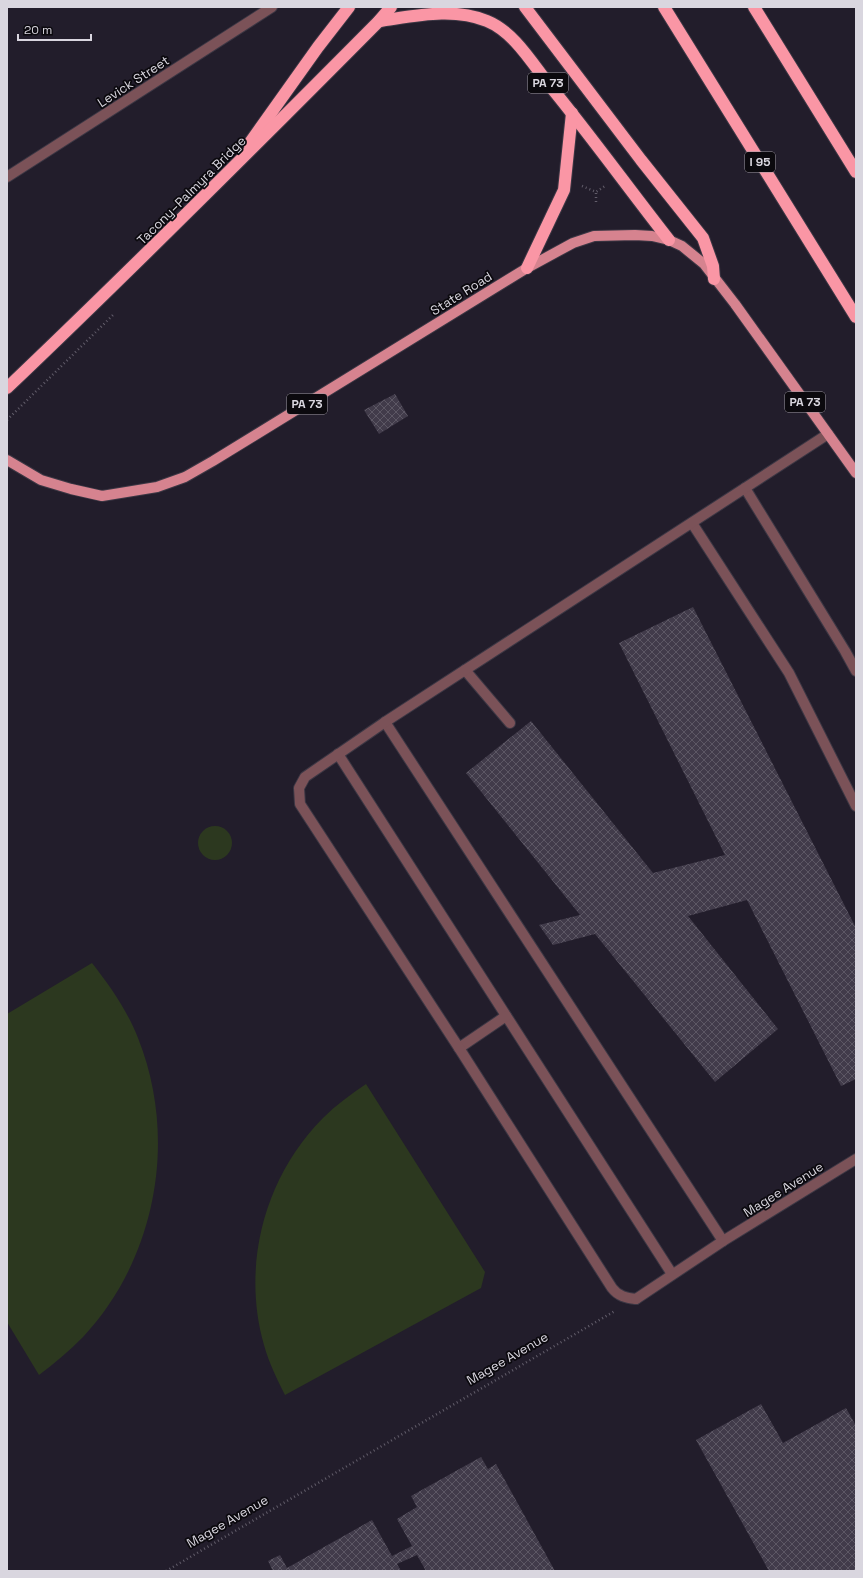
<svg xmlns="http://www.w3.org/2000/svg" width="863" height="1578" font-family="'Space Grotesk',sans-serif">
<style>
.pitch{fill:#2c381f}
.building{fill:url(#building-cross-hatch)}
.lines{fill:none;stroke-linecap:round;stroke-linejoin:round}
.lane-casing{stroke:#3c3744;stroke-width:12}
.street-casing{stroke:#3c3744;stroke-width:12}
.primary-casing{stroke:#3c3744;stroke-width:12}
.highway-casing{stroke:#3c3744;stroke-width:14}
.path{stroke:#635e6b;stroke-width:2.5;stroke-dasharray:1 3;stroke-linecap:butt}
.lane{stroke:#7b5258;stroke-width:10}
.street{stroke:#7b5258;stroke-width:10}
.primary{stroke:#d6838f;stroke-width:10}
.highway{stroke:#fa96a5;stroke-width:12}
.labels{text-anchor:middle;stroke-width:3.5;stroke-linejoin:round;paint-order:stroke}
.shield{fill:#0b090e;stroke:#9b98a0;stroke-width:1}
.shield-label{font-size:12px;font-weight:bold;fill:#d9d6df}
.street-label{font-size:13px;fill:#d9d6df;stroke:#0b090e}
</style>
<defs>
<pattern id="building-cross-hatch" width="8" height="8" patternUnits="userSpaceOnUse"><rect width="8" height="8" fill="#413b4a"/><path d="M0 0l8 8M0 8l8-8" fill="none" stroke="#5c5764"/></pattern>
</defs>
<rect width="100%" height="100%" fill="#221d2b"/>
<g class="pitch">
<circle cx="215" cy="843" r="17"/>
<path d="M92,963C110,986 127,1010 138,1038C178,1138 157,1258 83,1337C69,1351 55,1363 39,1375L7,1322V1014Z"/>
<path d="M366,1084L485,1272L481,1288L285,1395C277,1379 269,1363 264,1345C241,1265 265,1176 323,1118C336,1105 351,1094 366,1084Z"/>
</g>
<g class="building">
<polygon points="395,394 408,416 379,434 364,410"/>
<polygon points="693,607 856,928 856,1079 841,1086 747,900 688,916 778,1029 715,1082 595,934 553,945 539,925 580,915 466,773 531,721 653,873 725,855 619,643"/>
<polygon points="761,1404 783,1443 846,1408 856,1426 856,1571 769,1571 696,1440"/>
<polygon points="481,1457 488,1469 496,1464 555,1571 426,1571 417,1555 397,1564 401,1571 273,1571 268,1561 280,1555 287,1568 372,1520 392,1556 412,1546 397,1519 417,1507 411,1496"/>
</g>
<g class="lines">
<g class="lane-casing">
<g id="lane">
<polyline points="745,488 845,651 856,671"/>
<polyline points="692,523 789,673 856,806"/>
<polyline points="465,670 510,723"/>
<polyline points="385,722 723,1241"/>
<polyline points="338,754 672,1274"/>
<polyline points="459,1048 506,1016"/>
<path d="M636,1299C626,1298 618,1296 612,1288L459,1048L300,804L299,788L305,777L385,722L828,434"/>
</g>
</g>
<g class="street-casing">
<g id="street">
<polyline points="7,177 272,7"/>
<polyline points="636,1299 723,1241 856,1159"/>
</g>
</g>
<g class="primary-casing">
<polyline id="primary" points="7,460 41,480 71,489 102,496 157,487 185,477 213,461 527,268 573,243 594,236 635,235 652,236 669,240 682,246 704,264 735,304 856,473"/>
</g>
<g class="highway-casing">
<g id="highway">
<polyline points="525,7 641,160 703,238 713,266 714,279"/>
<polyline points="664,7 856,317"/>
<polyline points="754,7 856,172"/>
<path d="M379,21C415,16 453,7 487,21C514,32 532,63 550,86C591,136 629,189 669,240"/>
<polyline points="249,144 318,47 349,7"/>
<polyline points="527,268 564,190 572,113"/>
<path d="M7,388C133,268 256,145 379,21L391,7"/>
</g>
</g>
<g class="path">
<polyline points="582,186 596,192 605,186"/>
<polyline points="596,202 596,192"/>
<polyline points="7,420 113,315"/>
<polyline points="166,1571 615,1311"/>
</g>
<use href="#lane" class="lane"/>
<use href="#street" class="street"/>
<use href="#primary" class="primary"/>
<use href="#highway" class="highway"/>
</g>
<g class="labels">
<g class="shield">
<rect x="528" y="73" width="40" height="20" rx="3"/>
<rect x="745" y="152" width="30" height="20" rx="3"/>
<rect x="785" y="392" width="40" height="20" rx="3"/>
<rect x="287" y="394" width="40" height="20" rx="3"/>
</g>
<g class="shield-label">
<text x="548" y="87">PA 73</text>
<text x="760" y="166">I 95</text>
<text x="805" y="406">PA 73</text>
<text x="307" y="408">PA 73</text>
</g>
<g class="street-label">
<text transform="translate(133 81) rotate(-33)" y="5">Levick Street</text>
<text transform="translate(191 190) rotate(-45)" y="5">Tacony–Palmyra Bridge</text>
<text transform="translate(461 293) rotate(-32)" y="5">State Road</text>
<text transform="translate(783 1189) rotate(-32)" y="5">Magee Avenue</text>
<text transform="translate(507 1358) rotate(-30)" y="5">Magee Avenue</text>
<text transform="translate(227 1521) rotate(-30)" y="5">Magee Avenue</text>
</g>
</g>
<rect width="863" height="1578" fill="none" stroke="#d9d6df" stroke-width="16"/>
<path d="M18 34v6h73v-6" fill="none" stroke="#d9d6df" stroke-width="2"/>
<text x="24" y="34" font-size="12" fill="#d9d6df" stroke="#0b090e" stroke-width="3" paint-order="stroke">20 m</text>
</svg>
